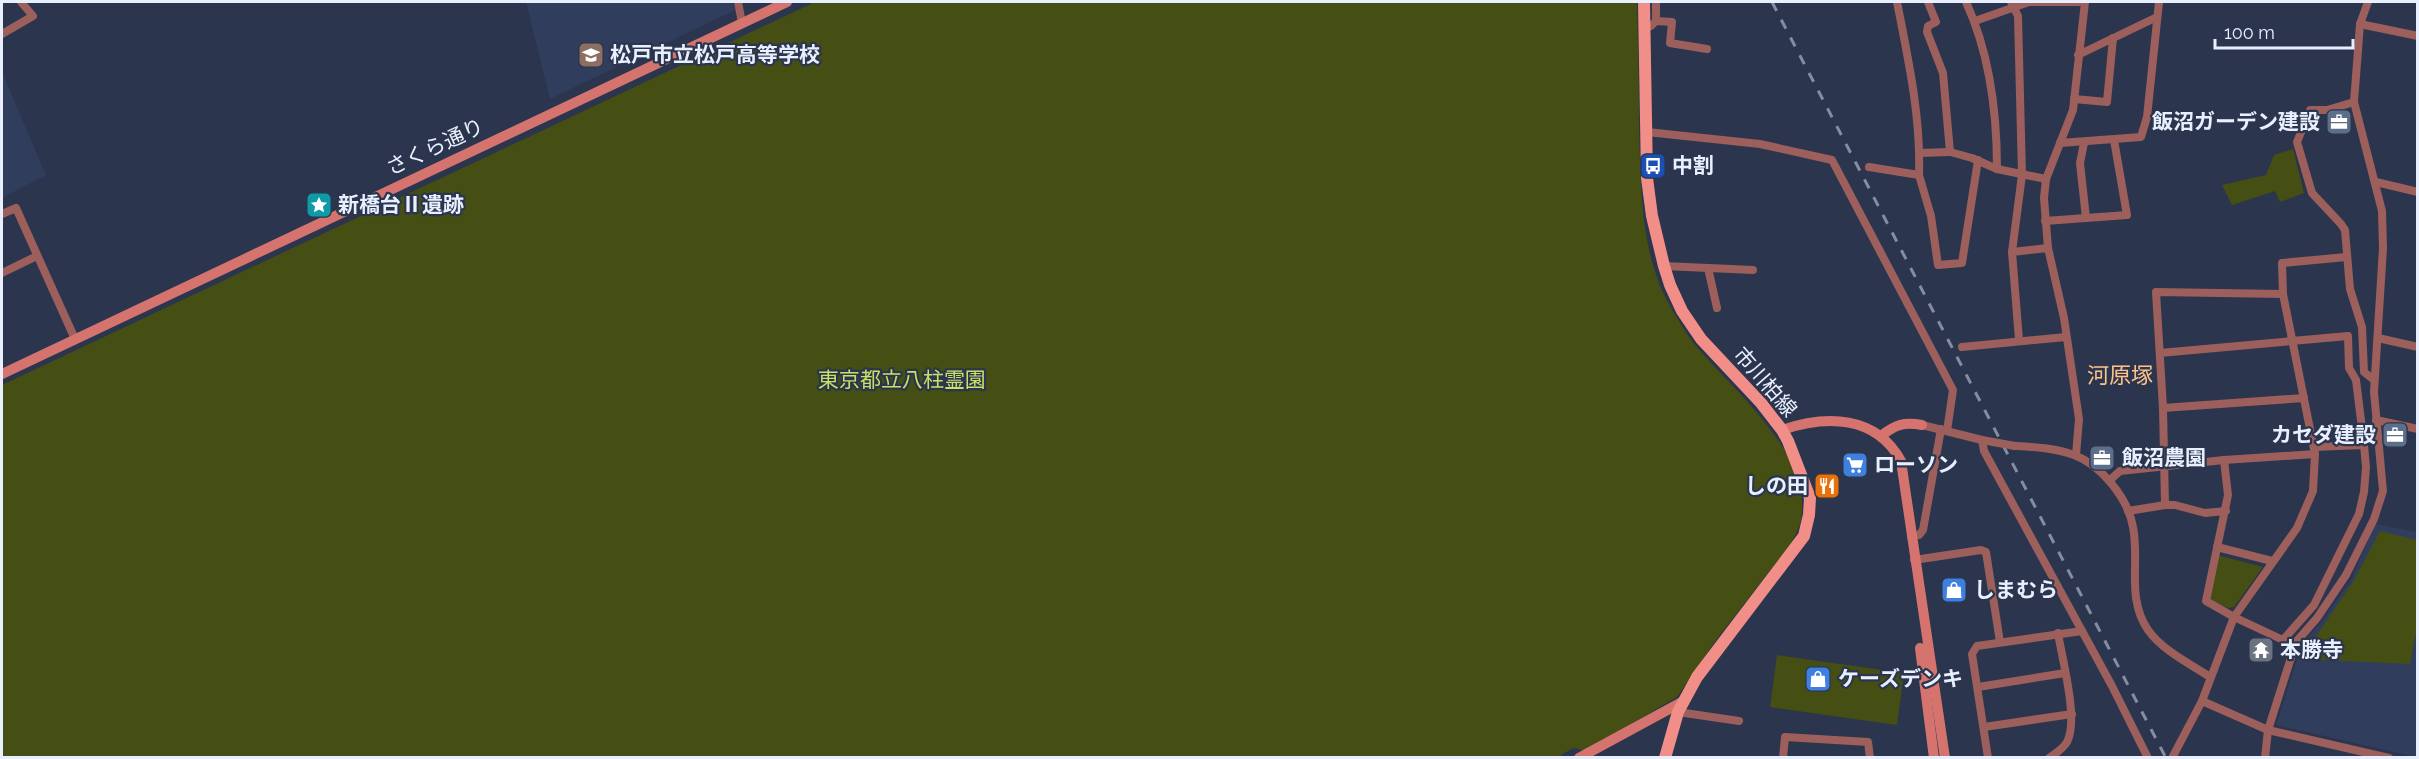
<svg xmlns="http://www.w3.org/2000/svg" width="2419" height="759" font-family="Raleway,'Noto Sans JP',sans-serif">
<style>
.built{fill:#313d5c}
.green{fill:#464f13}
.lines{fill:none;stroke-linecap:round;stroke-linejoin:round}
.street{stroke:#9c5f5b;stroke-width:8}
.secondary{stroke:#d5746f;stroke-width:10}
.primary{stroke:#f28e88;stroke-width:12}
.rail{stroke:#848da1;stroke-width:3;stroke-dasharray:10 10;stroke-linecap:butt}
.street-bridge{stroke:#9c5f5b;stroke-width:8}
.labels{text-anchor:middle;stroke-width:4.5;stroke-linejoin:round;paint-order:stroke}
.poi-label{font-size:21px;font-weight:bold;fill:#e8efff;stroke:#2b354d;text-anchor:start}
.street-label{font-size:21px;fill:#e8efff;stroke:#2b354d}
.park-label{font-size:21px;fill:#cadf65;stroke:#2b354d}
.neighbourhood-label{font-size:22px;fill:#fdc289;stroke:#2b354d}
</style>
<rect width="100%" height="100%" fill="#2b354d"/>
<g class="built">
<polygon points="526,2 733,2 735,10 550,99"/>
<polygon points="2,72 46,175 2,198"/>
<polygon points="2375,524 2417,532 2416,757 2276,725 2302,644 2323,620 2352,578"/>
</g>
<g class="green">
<path d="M815,2H1637C1638,44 1639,86 1639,129C1641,188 1640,253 1670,306C1676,316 1682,327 1689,337C1726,386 1806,444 1802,512C1802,524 1795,536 1789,546L1716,640L1677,697L1585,751L1574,748L1562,754L1561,757H2V385Z"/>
<polygon points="2293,149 2304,193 2280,202 2275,191 2232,205 2222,185 2266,175 2274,155"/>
<polygon points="2380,531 2417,540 2417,627 2410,664 2301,659 2354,580"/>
<polygon points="2217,555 2263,567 2234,607 2228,608 2210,599"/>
<polygon points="1777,655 1904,673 1897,725 1770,707"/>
</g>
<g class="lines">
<g class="street">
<polyline points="738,2 742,23"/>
<polyline points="1656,2 1656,21"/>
<polyline points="1928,2 1936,22 1928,26 1927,32 1943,73 1950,152 1972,158 1997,169"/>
<path d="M1966,2C1990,54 1997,112 1997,169L2046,179"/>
<polyline points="2011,2 2018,16 2022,175 2012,252 2019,340"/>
<polyline points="1975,21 2029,2 2079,2"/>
<polyline points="2360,24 2418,36"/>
<polyline points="1644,27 1651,26 1656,21 1672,22 1670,43 1707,49"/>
<polyline points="2,34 33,16 21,2"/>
<polyline points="2078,55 2157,17"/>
<polyline points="2074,99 2107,102 2113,38"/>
<polyline points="2354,102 2327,110 2310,110 2297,142 2312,193 2341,224 2345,230 2350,289 2362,327 2364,372 2374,380"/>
<polyline points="1647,132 1760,144 1832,160 1953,390 1947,431"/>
<polyline points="2060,143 2141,137 2147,117 2159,2"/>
<polyline points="2084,143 2080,163 2086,218"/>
<polyline points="1920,153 1950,152"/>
<path d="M1869,167L1919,175C1921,117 1908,58 1897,2"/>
<polyline points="1919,175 1931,216 1938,265 1962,263 1978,160"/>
<polyline points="2376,182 2418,192"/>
<polyline points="2,214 16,208 75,339"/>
<polyline points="2045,221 2127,215 2114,140"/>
<polyline points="2012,252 2048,248"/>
<polyline points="1664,266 1753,270"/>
<polyline points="1708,268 1717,308"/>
<polyline points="2,273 37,256"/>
<polyline points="2378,338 2418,347"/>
<polyline points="1962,347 2066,337"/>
<polyline points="2160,353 2348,336 2349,368 2356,380 2364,445 2366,467 2364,492 2359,514 2314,605 2283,640 2234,617 2206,601 2228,495 2224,460 2315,454"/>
<polyline points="2163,408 2304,398"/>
<polyline points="2376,420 2418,429"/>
<polyline points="1922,425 1982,440 1984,451 2112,686 2148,758"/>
<path d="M2015,446C2034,447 2055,448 2074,455C2101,465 2128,498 2133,527C2140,562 2126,598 2148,630C2163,651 2189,663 2210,677"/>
<polyline points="2314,447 2364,445"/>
<polyline points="2076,455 2079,419 2064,318 2048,248 2044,198 2046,179 2073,110 2085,2"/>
<polyline points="2110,480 2120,471 2224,460"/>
<polyline points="2165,505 2163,408 2156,292 2283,294"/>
<polyline points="2128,511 2165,505 2175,505 2205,513 2226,511"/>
<polyline points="1911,536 1919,535 1923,530 1941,429"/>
<polyline points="2217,547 2272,561"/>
<polyline points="1914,560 1981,550 1986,552 2000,642"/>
<polyline points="1978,687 2065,673"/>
<polyline points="2202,701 2268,730 2389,758"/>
<polyline points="1678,712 1739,721"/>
<polyline points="1984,727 2072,714"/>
<polyline points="1783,758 1785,737 1868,742 1870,758"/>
<polyline points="1988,758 1972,654 1977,646 2082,631"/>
<path d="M2049,758C2056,753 2063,749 2067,742C2079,720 2062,659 2058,633"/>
<polyline points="2172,758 2202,701 2234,617 2297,528 2313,491 2315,454 2283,294 2282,263 2346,257"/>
<polyline points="2265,758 2268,730 2296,642 2317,618 2346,575 2374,519 2383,491 2374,392 2383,248 2382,211 2354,102 2360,24 2368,2"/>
</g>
<g class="secondary">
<polyline points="2,374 787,2"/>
<path d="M1782,430C1826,415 1876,415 1901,461L1945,758"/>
<path d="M1881,436C1896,424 1904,422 1922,425"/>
<polyline points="1920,648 1934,758"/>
<polyline points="1579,758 1682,702"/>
</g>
<polyline class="primary" points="1644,2 1647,178 1652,216 1664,266 1670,285 1682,311 1701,339 1761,403 1782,430 1788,441 1810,498 1809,515 1804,536 1697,677 1678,712 1665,758"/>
<polyline class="rail" points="1772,2 2166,758"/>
<polyline class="street-bridge" points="1982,440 2015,446"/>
</g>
<defs>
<g id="school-square" transform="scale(1.35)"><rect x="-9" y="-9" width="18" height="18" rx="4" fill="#8d6e63" stroke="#2b354d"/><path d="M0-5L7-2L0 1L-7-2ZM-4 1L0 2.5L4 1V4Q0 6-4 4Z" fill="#fff"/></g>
<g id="office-square" transform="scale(1.35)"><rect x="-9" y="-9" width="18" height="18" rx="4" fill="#5c6f8a" stroke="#2b354d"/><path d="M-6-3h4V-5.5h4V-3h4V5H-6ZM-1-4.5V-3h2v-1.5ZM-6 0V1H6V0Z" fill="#fff"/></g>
<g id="bus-square" transform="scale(1.35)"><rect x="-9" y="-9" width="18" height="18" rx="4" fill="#1a4fb4" stroke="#2b354d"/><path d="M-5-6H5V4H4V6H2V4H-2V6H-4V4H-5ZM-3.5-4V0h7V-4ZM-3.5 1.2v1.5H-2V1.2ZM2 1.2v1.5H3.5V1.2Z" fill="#fff"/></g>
<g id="sight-square" transform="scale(1.35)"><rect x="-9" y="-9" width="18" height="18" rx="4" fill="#0f9aa8" stroke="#2b354d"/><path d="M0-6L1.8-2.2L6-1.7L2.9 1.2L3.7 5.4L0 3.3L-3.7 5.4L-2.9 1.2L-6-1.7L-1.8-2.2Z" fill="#fff"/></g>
<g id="supermarket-square" transform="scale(1.35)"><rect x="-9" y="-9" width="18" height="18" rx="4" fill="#3f7fe0" stroke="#2b354d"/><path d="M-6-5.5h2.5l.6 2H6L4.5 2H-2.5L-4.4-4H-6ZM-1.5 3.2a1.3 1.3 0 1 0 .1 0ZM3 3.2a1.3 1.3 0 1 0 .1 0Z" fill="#fff"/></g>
<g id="restaurant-square" transform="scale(1.35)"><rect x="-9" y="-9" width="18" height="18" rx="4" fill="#e8710a" stroke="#2b354d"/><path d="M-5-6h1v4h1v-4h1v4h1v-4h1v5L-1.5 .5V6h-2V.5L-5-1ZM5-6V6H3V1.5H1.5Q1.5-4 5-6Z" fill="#fff"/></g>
<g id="shop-square" transform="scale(1.35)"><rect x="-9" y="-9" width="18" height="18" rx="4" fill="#3f7fe0" stroke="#2b354d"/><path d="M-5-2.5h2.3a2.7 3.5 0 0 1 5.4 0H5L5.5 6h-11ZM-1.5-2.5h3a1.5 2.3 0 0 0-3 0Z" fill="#fff"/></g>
<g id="temple-square" transform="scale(1.35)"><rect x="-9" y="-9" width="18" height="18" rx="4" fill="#6b7280" stroke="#2b354d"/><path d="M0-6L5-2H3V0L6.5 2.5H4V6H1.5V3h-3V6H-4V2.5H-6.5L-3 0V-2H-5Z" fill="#fff"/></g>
</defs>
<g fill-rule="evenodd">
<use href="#school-square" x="591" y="55"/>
<use href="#office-square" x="2339" y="122"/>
<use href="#bus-square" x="1653" y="166"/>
<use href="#sight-square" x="319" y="205"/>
<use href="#office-square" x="2395" y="435"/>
<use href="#office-square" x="2102" y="458"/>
<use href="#supermarket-square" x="1855" y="465"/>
<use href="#restaurant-square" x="1827" y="486"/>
<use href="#shop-square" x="1954" y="590"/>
<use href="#temple-square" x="2261" y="650"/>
<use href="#shop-square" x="1818" y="679"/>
</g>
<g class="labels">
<g class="poi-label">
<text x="610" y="62">松戸市立松戸高等学校</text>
<text x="2320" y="129" text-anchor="end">飯沼ガーデン建設</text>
<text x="1672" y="173">中割</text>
<text x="338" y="212">新橋台Ⅱ遺跡</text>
<text x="2376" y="442" text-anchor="end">カセダ建設</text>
<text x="2122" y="465">飯沼農園</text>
<text x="1874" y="472">ローソン</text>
<text x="1808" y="493" text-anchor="end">しの田</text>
<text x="1974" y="597">しまむら</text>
<text x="2280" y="657">本勝寺</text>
<text x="1838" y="686">ケーズデンキ</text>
</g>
<g class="street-label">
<text transform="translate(435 147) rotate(-25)" y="7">さくら通り</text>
<text transform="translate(1765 382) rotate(49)" y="7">市川柏線</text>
</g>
<g class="park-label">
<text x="902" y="387">東京都立八柱霊園</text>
</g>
<g class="neighbourhood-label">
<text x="2120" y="383">河原塚</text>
</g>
</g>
<rect width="2419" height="759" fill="none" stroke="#e8efff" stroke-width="6"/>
<path d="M2215 39v9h138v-9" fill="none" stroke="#e8efff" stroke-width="3"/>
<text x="2224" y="39" font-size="18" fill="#e8efff" stroke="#2b354d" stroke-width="4.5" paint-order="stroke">100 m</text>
</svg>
